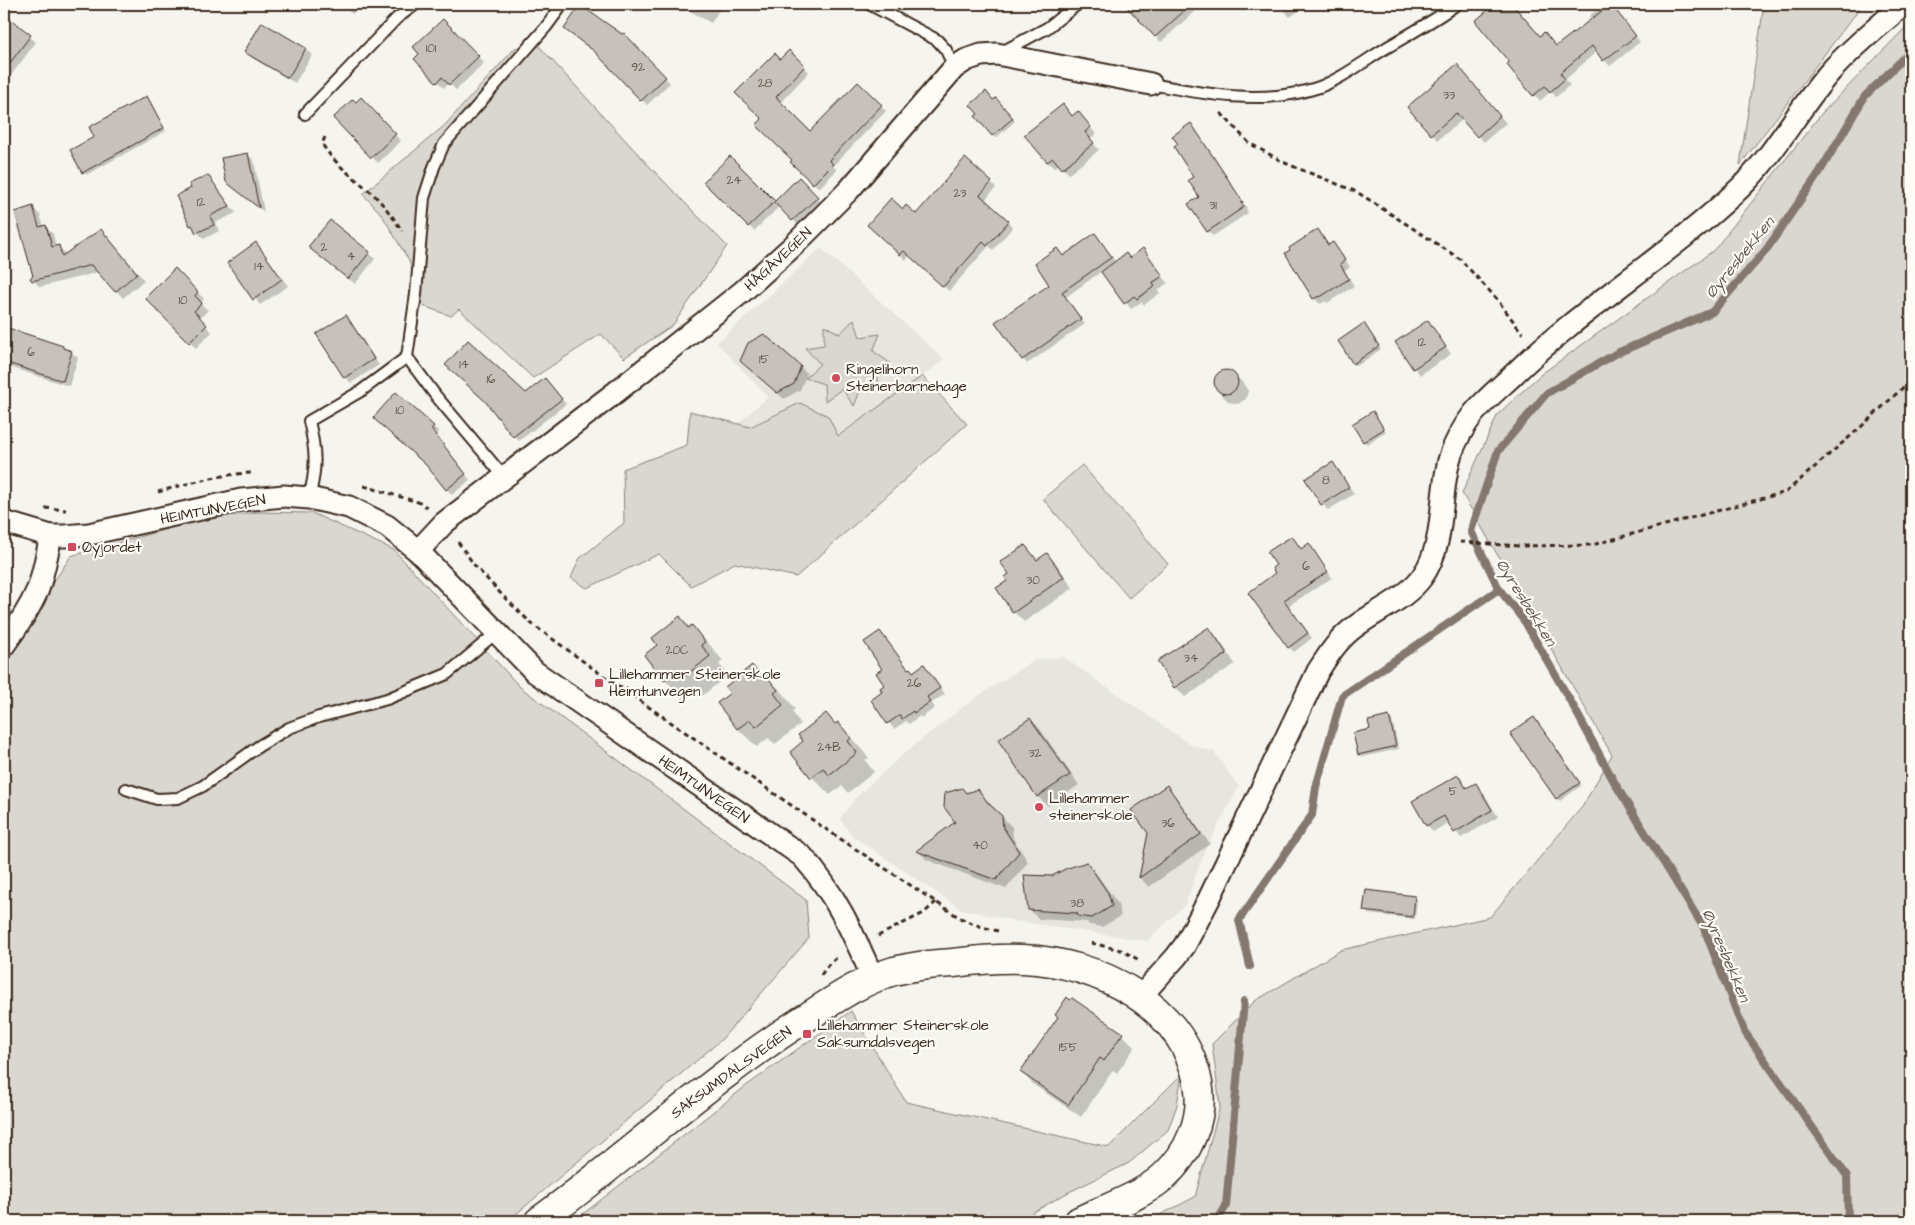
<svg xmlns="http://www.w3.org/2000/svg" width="1915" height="1225" font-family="'Architects Daughter',sans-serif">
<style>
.built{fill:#e7e5df}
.green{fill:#dad6d0;stroke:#8a8077}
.shadow{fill:#0003}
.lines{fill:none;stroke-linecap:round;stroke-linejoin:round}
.stream{stroke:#84786e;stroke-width:8}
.building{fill:#c7c1bb;stroke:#3b2a1e}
.service-casing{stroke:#3b2a1e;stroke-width:14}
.minor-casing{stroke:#3b2a1e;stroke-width:25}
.secondary-casing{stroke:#3b2a1e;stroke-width:31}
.path{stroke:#3b2a1e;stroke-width:3;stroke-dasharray:5 4;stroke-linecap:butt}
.service{stroke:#fdfcf7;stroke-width:10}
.minor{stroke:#fdfcf7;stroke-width:21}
.secondary{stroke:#fdfcf7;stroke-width:28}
.poi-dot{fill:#d1495b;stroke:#fdfcf7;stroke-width:2}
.labels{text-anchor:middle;stroke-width:4.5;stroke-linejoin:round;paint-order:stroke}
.number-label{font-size:12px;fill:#5e5045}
.street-label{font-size:15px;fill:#3b2a1e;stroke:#fdfcf7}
.poi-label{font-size:15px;fill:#3b2a1e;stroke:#fdfcf7;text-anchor:start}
.water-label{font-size:16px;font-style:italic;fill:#65584d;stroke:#fdfcf7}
</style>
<rect width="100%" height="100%" fill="#f5f4ee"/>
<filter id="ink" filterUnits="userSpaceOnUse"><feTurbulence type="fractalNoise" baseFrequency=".02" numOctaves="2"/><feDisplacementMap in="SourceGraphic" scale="10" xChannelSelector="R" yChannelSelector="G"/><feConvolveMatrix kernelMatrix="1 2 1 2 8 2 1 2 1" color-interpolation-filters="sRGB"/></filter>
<g filter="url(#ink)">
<g class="built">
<polygon points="821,248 944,359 833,453 720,439 768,397 717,343"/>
<polygon points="1063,657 1191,745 1214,752 1239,787 1205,850 1185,905 1147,941 1016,921 961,909 852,836 840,819 857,796 909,749 971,701 1034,660"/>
</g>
<g class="green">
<polygon points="1764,4 1863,4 1740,165"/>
<polygon points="1911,22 1911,1221 1148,1221 1195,1197 1220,1106 1212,1044 1255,1001 1341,950 1490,917 1582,807 1612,755 1462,493 1498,414 1540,375 1714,250 1822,113"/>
<polygon points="538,45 650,167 727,246 673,325 624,358 601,334 533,378 459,309 451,316 423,306 409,261 382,215 363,194 444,126 515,48"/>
<polygon points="854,319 860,337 880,334 873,351 890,363 877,373 880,391 861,389 854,406 842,389 825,401 824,384 805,378 820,364 805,348 824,345 824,325 840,334"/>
<polygon points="922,376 967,424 796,577 735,563 691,586 659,554 587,588 571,578 579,559 624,523 623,469 687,445 690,411 750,427 800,403 828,416 838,436"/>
<polygon points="1082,465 1168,564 1129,598 1043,499"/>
<polygon points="258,512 312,513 394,550 520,687 806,900 809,938 722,1039 508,1221 4,1221 4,656 71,556 195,521"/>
<polygon points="851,1011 906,1102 1109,1147 1182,1074 1177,1105 1168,1130 1129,1163 1067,1193 1018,1221 574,1221 746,1086"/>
</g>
<g class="shadow">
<polygon points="342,4 367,4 360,11 358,9 352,14"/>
<polygon points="678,4 723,4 711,23"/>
<polygon points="800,4 817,4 813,11"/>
<polygon points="1139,4 1203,4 1161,42 1132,10"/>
<polygon points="1279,4 1309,4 1290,17"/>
<polygon points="1497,4 1500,4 1540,38 1557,48 1593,20 1589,16 1605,4 1610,4 1640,42 1610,66 1597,51 1565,80 1570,85 1556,97 1551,91 1540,101 1508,65 1511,63 1477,21"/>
<polygon points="5,16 36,42 6,82 4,80"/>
<polygon points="443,20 484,63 456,90 449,83 444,88 416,59"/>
<polygon points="565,29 623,36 624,34 670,83 647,105 600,55"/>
<polygon points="305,49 312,55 295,83 252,58 246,52"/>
<polygon points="789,52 809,72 780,103 810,133 858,84 886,111 833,166 837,170 819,188 792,162 793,160 763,119 780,61"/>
<polygon points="1463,72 1506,123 1484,142 1463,119 1438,140 1432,134"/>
<polygon points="361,99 401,141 378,163 334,118"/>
<polygon points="149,100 166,131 86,175 83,172 95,137"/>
<polygon points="996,100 1015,121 996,138 977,116"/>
<polygon points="1073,117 1084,119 1096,134 1090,139 1099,150 1069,174 1059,164 1054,168 1047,162"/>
<polygon points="1191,125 1196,130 1247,208 1246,209 1248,213 1213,236 1208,231 1195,177 1180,144"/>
<polygon points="248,154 254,161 264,212 234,188"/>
<polygon points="730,157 775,202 799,179 822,203 798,225 780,206 754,231 705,182"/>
<polygon points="207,176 236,213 215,223 219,231 204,239 191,225 192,189"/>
<polygon points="991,183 996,188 984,201 1013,227 993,250 989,246 949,291 910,255 906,260 874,230 903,211 916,216"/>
<polygon points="4,207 9,238 4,239"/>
<polygon points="33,208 40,215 44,227 45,227 53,234 56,247 59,247 67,255 108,238 144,280 123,298 99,272 40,287 33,280 34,277"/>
<polygon points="1318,231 1329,246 1333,244 1339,250 1350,267 1345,271 1354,286 1327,303 1326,301 1320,304 1314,298"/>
<polygon points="1095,235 1116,262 1130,259 1143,250 1168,283 1158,290 1160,293 1144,305 1141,302 1131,309 1102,271 1066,297 1085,324 1027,364 997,322 1051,285 1057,249 1064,257"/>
<polygon points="256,244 288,286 260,305 229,263"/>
<polygon points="310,247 369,253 375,259 355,284"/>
<polygon points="175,270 204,299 200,303 208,310 199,319 212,332 196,348 146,298"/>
<polygon points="346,316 352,323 379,365 351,383 345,377"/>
<polygon points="1428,322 1451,354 1420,375 1397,342"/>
<polygon points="1367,328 1381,349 1357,366 1354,363"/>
<polygon points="9,330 63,347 71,352 78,358 69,386 6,366 4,364 4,347"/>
<polygon points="748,367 800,367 807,373 800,390 784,399"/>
<polygon points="1224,371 1233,373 1243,383 1248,391 1246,399 1238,404 1229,402 1219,392 1215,384 1217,375"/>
<polygon points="545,379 566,404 519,441 487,402 526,395"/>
<polygon points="1373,412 1386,432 1367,444 1364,441"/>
<polygon points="380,423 433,426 439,432 436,435 470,480 452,495 428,466"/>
<polygon points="1333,464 1339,470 1354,494 1328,510 1322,504"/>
<polygon points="1292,538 1302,550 1309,545 1332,578 1288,606 1312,638 1294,652 1289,647 1277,573 1277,566"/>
<polygon points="1025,546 1038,561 1047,554 1057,564 1073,588 1024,622 1014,612 1009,581 1010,574"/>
<polygon points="680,618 690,628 692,627 710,645 723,661 719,664 728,675 702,696 696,689 684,699 665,680 646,655 659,645"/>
<polygon points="1209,629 1218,638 1235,664 1185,697 1175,687 1159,662"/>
<polygon points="885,639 909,670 913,673 923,666 945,694 932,703 935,708 921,718 920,716 909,724 906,721 894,729 872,701 884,692 886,686 884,669"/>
<polygon points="752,667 762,677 764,675 783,693 795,709 792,712 801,724 775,744 768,738 757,747 738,729 719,703 731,693"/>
<polygon points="1389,717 1392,720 1399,749 1362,757 1359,754 1372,730"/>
<polygon points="1030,719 1040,729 1079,785 1048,806 1038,797 1000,740"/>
<polygon points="1536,721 1581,786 1560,801 1557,798"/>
<polygon points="838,723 869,758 865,760 874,772 848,793 842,786 830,795 812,777 805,742"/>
<polygon points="1458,776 1468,789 1476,784 1482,790 1498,817 1461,838 1449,822 1433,832 1427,825"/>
<polygon points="1167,787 1176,797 1210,844 1149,887 1140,878 1149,833"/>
<polygon points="978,791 1012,827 1013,838 1028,862 1006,889 927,860 918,851 957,823"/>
<polygon points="1086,864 1096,873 1118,904 1121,916 1102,927 1089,925 1087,922 1039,919 1029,910 1053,877"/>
<polygon points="1414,898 1417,900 1415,919 1368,914 1365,911"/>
<polygon points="1122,1034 1135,1047 1117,1073 1113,1070 1081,1117 1034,1085 1021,1072"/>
</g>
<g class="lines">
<g class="stream">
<polyline points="1250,966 1239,920 1312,815 1316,787 1342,696 1499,589"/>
<polyline points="1217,1221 1226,1206 1244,1001"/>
<polyline points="1848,1221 1847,1176 1744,1031 1704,928 1617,787 1572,704 1525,622 1499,589 1471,531 1498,451 1547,393 1617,353 1712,312 1766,250 1819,173 1865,96 1911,51"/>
</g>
</g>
<g class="building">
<polygon points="1124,4 1192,4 1155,37"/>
<polygon points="1495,4 1512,4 1540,36 1544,32 1556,46 1611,4 1636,36 1603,61 1592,46 1560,73 1565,79 1550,92 1545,86 1533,96 1507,65 1509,62 1475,21"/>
<polygon points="580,5 622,34 624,33 666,77 641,101 594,51 564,29"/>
<polygon points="4,14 31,35 4,71"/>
<polygon points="443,19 479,56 449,85 442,77 437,83 414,59 419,54 413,47"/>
<polygon points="262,22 306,48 288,78 244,52"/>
<polygon points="789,50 805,66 776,97 810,131 858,82 882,105 829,160 833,164 813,184 790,162 792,160 756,125 762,119 735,93 775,53 780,59"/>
<polygon points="1457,64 1500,116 1477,137 1456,113 1431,135 1407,107"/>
<polygon points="986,91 993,100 996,98 1013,118 992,136 975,116 978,114 970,105"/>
<polygon points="147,96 164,128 82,173 70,150 94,137 89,127"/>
<polygon points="361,97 396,134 371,158 333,118 353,99 356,102"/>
<polygon points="1063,104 1072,116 1078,111 1091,127 1085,132 1094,143 1062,169 1053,158 1047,162 1024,135"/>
<polygon points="1191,123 1243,202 1241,203 1244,207 1207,232 1188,204 1199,197 1188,180 1193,177 1174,147 1178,144 1172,136"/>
<polygon points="248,153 259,208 226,182 221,158"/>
<polygon points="730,156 775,201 799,177 818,197 792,221 774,202 748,227 703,182"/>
<polygon points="965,158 992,182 980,195 1009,221 987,246 983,242 943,287 904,251 900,255 867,225 891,198 903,209 906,205 916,214"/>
<polygon points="208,175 230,206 210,216 214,225 196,233 192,225 190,226 176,196 191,188 189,184"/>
<polygon points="33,206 39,227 46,225 52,247 59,245 62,256 101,229 137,273 115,292 91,265 32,281 30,278 33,276 15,212"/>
<polygon points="330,220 370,252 348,279 308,247"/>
<polygon points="1318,229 1328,245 1333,242 1345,260 1340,264 1349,279 1320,297 1319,296 1313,299 1285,253 1290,250 1289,248"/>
<polygon points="1095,233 1112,257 1062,292 1081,319 1022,360 995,322 1049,285 1035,263 1057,248 1063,256"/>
<polygon points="256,242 282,279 253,300 227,263"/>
<polygon points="1143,248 1163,276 1152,283 1155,286 1137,299 1134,296 1124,304 1101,272 1126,253 1130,258"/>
<polygon points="175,268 198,292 195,296 202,303 194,311 207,325 189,343 145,298"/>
<polygon points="346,315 374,359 344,378 316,334"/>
<polygon points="1428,320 1446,347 1413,369 1395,342"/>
<polygon points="1364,323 1379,346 1353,364 1338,341"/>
<polygon points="8,328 63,346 63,348 72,351 63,381 4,362 4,343"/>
<polygon points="764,334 801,366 794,384 777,393 740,361 748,343"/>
<polygon points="468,340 526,393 545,378 562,399 513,437 485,401 445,365"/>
<circle cx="1226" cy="382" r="12"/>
<polygon points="396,392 434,426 431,429 466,474 446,490 426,465 373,418"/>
<polygon points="1373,411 1384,429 1363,442 1352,424"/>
<polygon points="1333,462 1349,487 1321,505 1305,479"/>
<polygon points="1292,536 1301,549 1309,543 1328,572 1284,600 1308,633 1288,648 1248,593 1275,573 1272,568 1276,565 1267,552"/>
<polygon points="1025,545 1037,560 1047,553 1064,577 1013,613 996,588 1007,581 1005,577 1009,574 1000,562"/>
<polygon points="680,616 688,628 692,625 705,642 701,645 710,656 683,678 677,671 664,681 644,655 657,645 652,638"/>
<polygon points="1209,627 1227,654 1174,688 1157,661"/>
<polygon points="880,631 908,669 910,668 913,672 924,664 940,688 927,697 930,702 914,713 913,711 902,719 900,715 887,724 871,700 882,692 880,688 884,685 876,673 882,669 864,642"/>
<polygon points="752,665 761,676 764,673 778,690 774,693 783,705 756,727 750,720 737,729 717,703 730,693 725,687"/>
<polygon points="826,713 835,724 838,722 851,738 848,741 857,753 829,775 823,768 811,778 790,752 803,741 798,735"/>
<polygon points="1389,716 1396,746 1358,755 1353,733 1370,729 1368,721"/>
<polygon points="1534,717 1580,783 1556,799 1510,733"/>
<polygon points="1030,718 1070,775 1037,797 998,740"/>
<polygon points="1458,775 1466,788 1476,783 1492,810 1454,833 1444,816 1426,826 1412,801"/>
<polygon points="1167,785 1201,834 1139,878 1148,833 1131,810"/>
<polygon points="962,788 966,793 978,789 988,803 1002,816 1003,827 1019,852 996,880 916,851 955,822 944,807 945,793"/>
<polygon points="1087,862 1108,893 1112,906 1092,918 1078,916 1077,913 1028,910 1024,875 1052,876 1065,869"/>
<polygon points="1366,890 1415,896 1413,917 1363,911"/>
<polygon points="1067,997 1070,1000 1072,998 1123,1033 1104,1061 1100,1058 1068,1105 1020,1072 1058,1017 1055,1015"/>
</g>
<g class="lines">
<g class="service-casing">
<g id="service">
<polyline points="869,4 937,40 946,50 954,68"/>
<polyline points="1002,52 1047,28 1078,4"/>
<path d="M1151,84C1204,94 1260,105 1313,89C1336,83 1366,60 1386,48C1410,34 1435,20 1457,4"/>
<polyline points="305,114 397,18 416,4"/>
<polyline points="505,478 436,396 407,357 416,294 424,198 434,167 444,144 546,27 563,4"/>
<path d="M309,498C317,468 316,451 309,421L361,391L407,357"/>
<polyline points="126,789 157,799 178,798 203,786 259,746 289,728 319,717 387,699 447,674 496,633"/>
</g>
</g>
<g class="minor-casing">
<g id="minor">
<path d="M4,522L51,536H64L89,534L241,500L284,496L309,498L349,507L387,526L418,551L535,672L802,856C835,893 853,933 873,978"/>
<polyline points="418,551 444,523 616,392 742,292 793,246 849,190 954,68 966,60 981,55 997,54 1151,84"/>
<path d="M4,645C17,627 29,610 38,589C44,572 47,553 51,536"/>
<path d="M1141,996L1176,957L1185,945L1209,899L1318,671C1329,654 1339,638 1356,626C1377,610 1406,599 1422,577C1447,542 1438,496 1450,457C1455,442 1464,426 1474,413C1485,400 1498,389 1510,378C1581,308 1668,257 1740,188C1775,154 1798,109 1830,72C1852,47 1879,26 1904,4"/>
</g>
</g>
<g class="secondary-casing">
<path id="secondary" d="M539,1221C628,1156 708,1081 801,1021C831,1002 860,981 894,971C913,966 933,964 953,963C977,960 1000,958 1023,959C1097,962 1183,1004 1198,1083C1205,1117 1189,1154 1163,1177C1140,1197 1106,1208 1079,1221"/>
</g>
<g class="path">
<polyline points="1221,113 1249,143 1285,163 1357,192 1460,259 1496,298 1523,334"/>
<path d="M325,137L322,144C337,167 354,177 373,194C384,205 394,218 402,231"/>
<polyline points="364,486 418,502 427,507"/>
<path d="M158,492C189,483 220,474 252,473"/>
<polyline points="45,508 66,510"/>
<polyline points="458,542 475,566 504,597 532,624 598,672 830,832 960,918 982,927 998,931"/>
<polyline points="1460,542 1520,546 1592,545 1786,492 1862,426 1911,380"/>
<polyline points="878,936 924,913 936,902"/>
<polyline points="1091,943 1121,950 1141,961"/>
<polyline points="821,975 828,965 839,956"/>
</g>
<use href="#service" class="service"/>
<use href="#minor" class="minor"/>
<use href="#secondary" class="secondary"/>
</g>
</g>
<g class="poi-dot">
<circle cx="836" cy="378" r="5"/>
<rect x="67" y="542" width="10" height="10" rx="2.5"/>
<rect x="594" y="678" width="10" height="10" rx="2.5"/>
<circle cx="1039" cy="807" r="5"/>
<rect x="802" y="1029" width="10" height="10" rx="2.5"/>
</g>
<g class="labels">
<g class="number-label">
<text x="431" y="52">101</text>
<text x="638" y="71">92</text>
<text x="765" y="87">28</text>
<text x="1449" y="99">33</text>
<text x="734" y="184">24</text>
<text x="960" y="197">23</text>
<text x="201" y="206">12</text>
<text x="1213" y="209">31</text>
<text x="324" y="251">2</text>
<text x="351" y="260">4</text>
<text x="259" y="270">14</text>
<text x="183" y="304">10</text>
<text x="1422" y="346">12</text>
<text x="31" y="356">6</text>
<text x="764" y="363">15</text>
<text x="464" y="368">14</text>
<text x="491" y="383">16</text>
<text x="400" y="414">10</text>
<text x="1326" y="484">8</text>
<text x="1306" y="570">6</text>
<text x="1033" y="584">30</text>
<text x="677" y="654">20C</text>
<text x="1191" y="662">34</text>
<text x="914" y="687">26</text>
<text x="829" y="751">24B</text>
<text x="1035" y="757">32</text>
<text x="1453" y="795">5</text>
<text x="1168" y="827">36</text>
<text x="980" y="849">40</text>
<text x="1077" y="907">38</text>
<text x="1068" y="1051">155</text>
</g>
<g class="street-label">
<text transform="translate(778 259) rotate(-43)" y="5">HÅGÅVEGEN</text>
<text transform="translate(213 509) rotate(-11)" y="5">HEIMTUNVEGEN</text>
<text transform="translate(704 789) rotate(35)" y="5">HEIMTUNVEGEN</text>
<text transform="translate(731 1072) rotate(-36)" y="5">SAKSUMDALSVEGEN</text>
</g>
<g class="poi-label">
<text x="846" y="374">Ringelihorn<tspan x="846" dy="17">Steinerbarnehage</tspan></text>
<text x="82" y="552">Øyjordet</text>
<text x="609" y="679">Lillehammer Steinerskole<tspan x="609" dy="17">Heimtunvegen</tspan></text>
<text x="1049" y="803">Lillehammer<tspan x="1049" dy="17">steinerskole</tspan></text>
<text x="817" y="1030">Lillehammer Steinerskole<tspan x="817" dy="17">Saksumdalsvegen</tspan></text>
</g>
<g class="water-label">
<text transform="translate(1739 257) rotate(-51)" y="6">Øyresbekken</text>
<text transform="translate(1527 602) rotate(58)" y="6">Øyresbekken</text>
<text transform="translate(1727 955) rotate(67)" y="6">Øyresbekken</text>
</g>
</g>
<rect width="1915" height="1225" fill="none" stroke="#fdfcf7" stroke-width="20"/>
<rect x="10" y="10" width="1895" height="1205" fill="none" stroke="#3b2a1e" stroke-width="2" filter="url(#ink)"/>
</svg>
